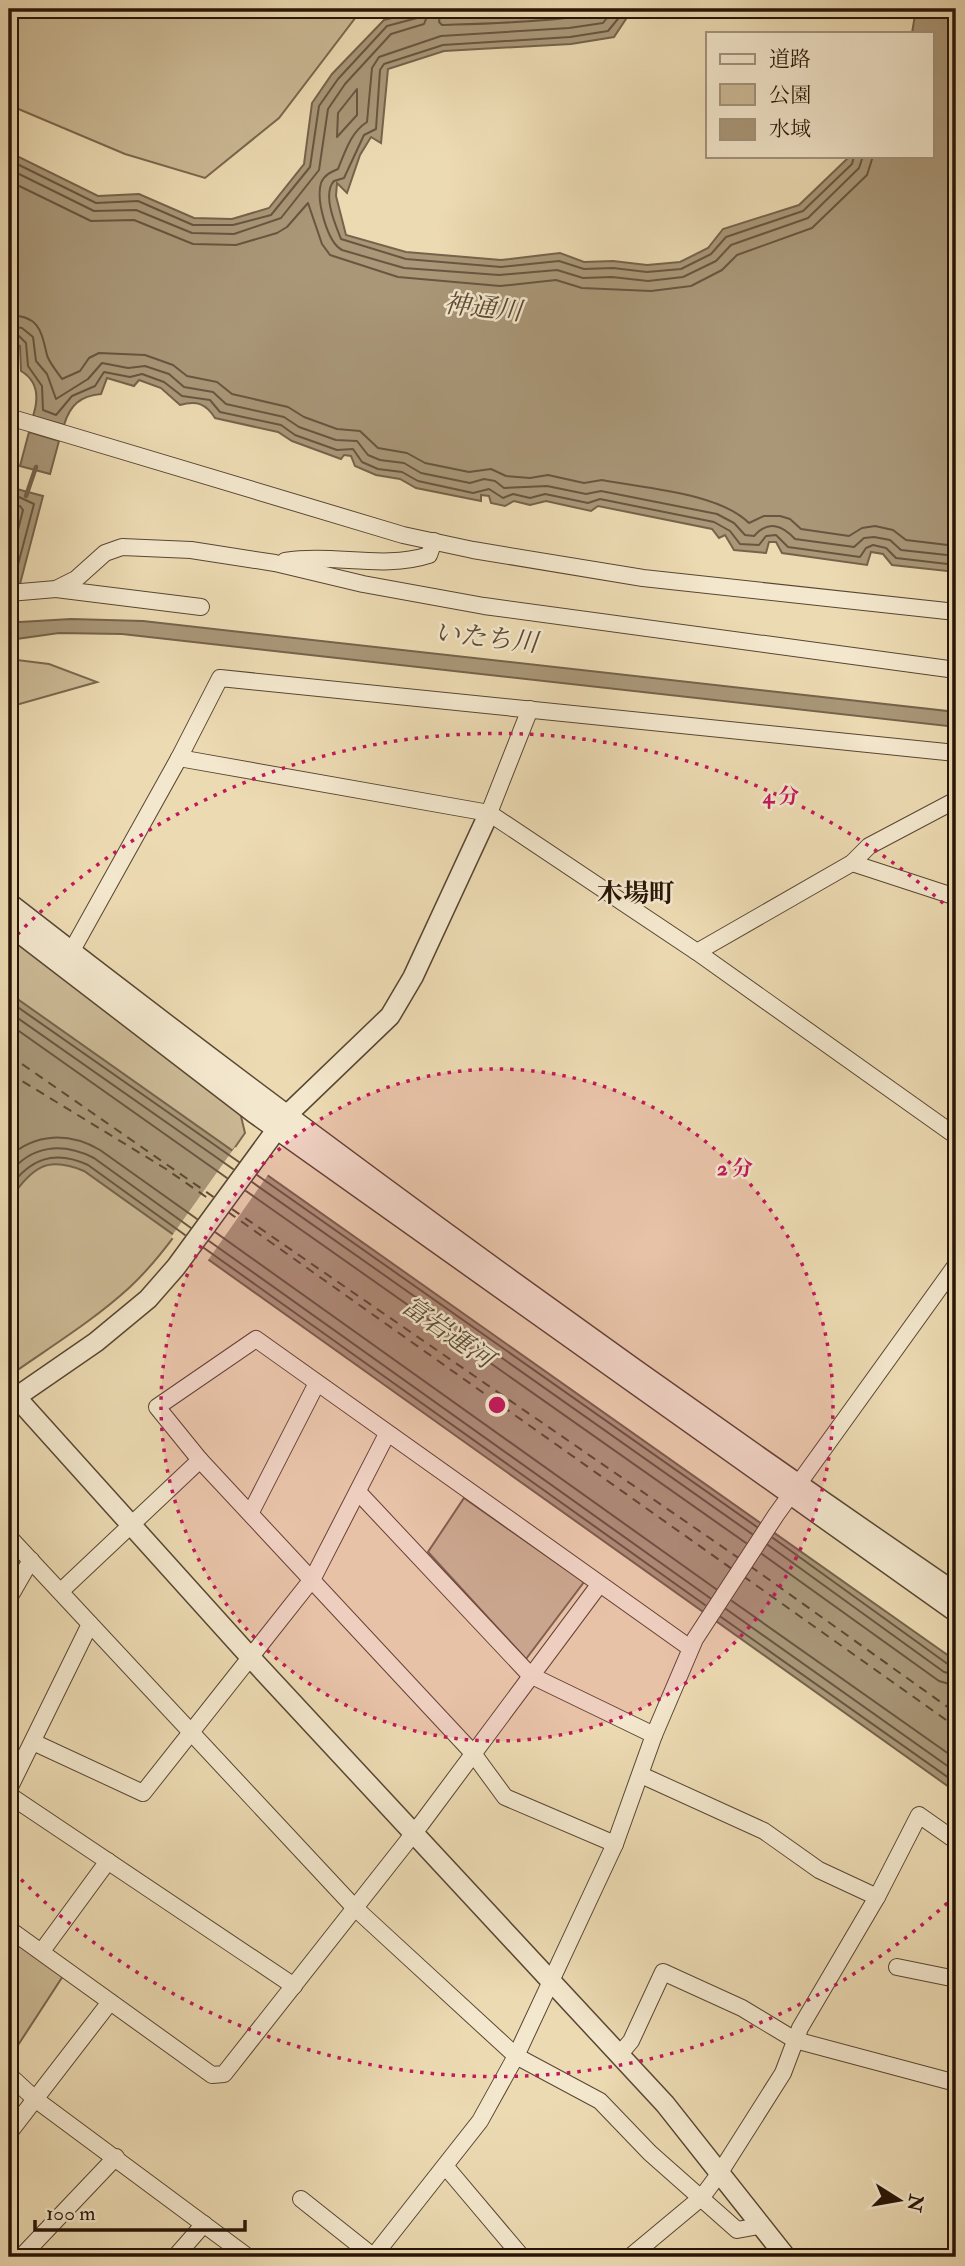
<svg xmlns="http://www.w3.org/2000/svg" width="965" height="2266" font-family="'IM FELL Double Pica','Noto Serif JP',serif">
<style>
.green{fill:#cbb995;stroke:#7a674e;stroke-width:2}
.water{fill:#a99778;stroke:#75634b;stroke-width:2}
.pier{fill:#ecdab2}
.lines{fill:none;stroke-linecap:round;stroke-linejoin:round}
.shore{stroke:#685640;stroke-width:2}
.stream{stroke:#75634b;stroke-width:4.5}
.ferry{stroke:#5c4934;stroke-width:2;stroke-dasharray:9 7;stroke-linecap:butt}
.minor-casing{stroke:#594632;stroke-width:18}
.tertiary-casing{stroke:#594632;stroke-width:22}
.minor{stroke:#f3e7cd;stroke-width:16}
.tertiary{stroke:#f3e7cd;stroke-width:19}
.ring{fill:none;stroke:#c2185b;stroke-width:3.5;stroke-dasharray:3.5 7}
.labels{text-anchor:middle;stroke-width:5;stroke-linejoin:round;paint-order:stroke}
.water-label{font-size:26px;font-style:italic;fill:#5c4934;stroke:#f3e7cd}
.neighbourhood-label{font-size:26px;font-weight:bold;fill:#281507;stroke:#f3e7cd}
.centre{fill:#c2185b;stroke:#f3e7cd;stroke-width:3.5}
.ring-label{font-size:21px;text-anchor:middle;font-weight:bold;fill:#c2185b;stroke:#f3e7cd;stroke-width:5;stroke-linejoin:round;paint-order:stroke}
</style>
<rect width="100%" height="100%" fill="#ecdab2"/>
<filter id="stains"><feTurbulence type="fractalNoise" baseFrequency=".00286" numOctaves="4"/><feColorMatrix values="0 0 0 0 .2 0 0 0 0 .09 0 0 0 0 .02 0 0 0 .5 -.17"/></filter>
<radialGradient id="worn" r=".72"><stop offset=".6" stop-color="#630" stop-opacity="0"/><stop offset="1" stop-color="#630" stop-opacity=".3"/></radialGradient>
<g class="green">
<polygon points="9,9 362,9 279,118 205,178 125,154 9,105"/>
<polygon points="9,659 49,664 97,682 9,707"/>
<path d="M9,936L240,1112L245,1133C210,1182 174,1246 130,1287C93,1321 50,1347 9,1376Z"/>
<polygon points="464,1498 584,1582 526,1659 428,1552"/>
<polygon points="9,1937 63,1976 9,2059"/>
</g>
<g class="water">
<path d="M427,9H643L628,16L614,37L571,44L444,51L388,69L381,143L371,137L360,155L347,193L337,183L336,196L346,235L406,252L501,260L560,253L584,262L613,261L647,265L680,262L708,248L723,229L799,205L850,156H932V33H912L916,9H956V572L892,565L883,554L871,552L867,565L782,553L776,542H769L766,553L734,550L725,535L719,538L712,529L598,506L591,511L546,501L530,505L514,501L505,506L491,503L489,496L481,495V501L416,488L400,479L376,475L355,466L351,456L344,455L341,459L292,441L278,432L215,418C206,404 197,400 180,405L161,388L139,380L134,386L107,378L101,394C80,396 70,405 64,425L33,416C39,398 38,381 21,371L20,346L9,341V152L98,196L139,194L194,218L232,219L269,208L304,164L312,103L332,74L384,20Z"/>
<polygon points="29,432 59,441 50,474 20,466"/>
<polygon points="13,488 43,496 20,584 9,586 9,502"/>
<polygon points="71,619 143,621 956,712 956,727 122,634 59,633 9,640 9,620 20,622"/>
<path d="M9,993L956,1661V1792L84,1171C44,1154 32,1170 9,1200Z"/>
</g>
<polygon class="pier" points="235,1147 270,1172 206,1263 171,1237"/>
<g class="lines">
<g class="shore">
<path d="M441,9L439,22L442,25C467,24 589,22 601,9"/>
<path d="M614,9L603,23L569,28L441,36L379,57L372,68L367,122C351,132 345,152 338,169C331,172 324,175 321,183C316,200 327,242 342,250L404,268L499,275L557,270L583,278L612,277L648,281L683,277L716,261L731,245L808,218L859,168L863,156"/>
<path d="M626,9L608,31L570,37L443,45L384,64L380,70L376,129L364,135L344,178L334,181C322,194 335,224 341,239L406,259L501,267L559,261L584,269L613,268L647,272L681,269L711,254L726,237L803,211L852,164L854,156"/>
<polygon points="357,89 357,115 337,137 338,113"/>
<polyline points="9,160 96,203 138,201 193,225 233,225 271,215 310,167 319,106 338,79 387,26 417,18 421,9"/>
<polyline points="9,169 94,211 136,210 192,233 234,234 281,218 319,170 328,109 345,84 391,34 424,24 430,9"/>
<polyline points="9,181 91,221 134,220 193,244 236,245 277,233 287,227 308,203 322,244 330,255 398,277 500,286 556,280 582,288 651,291 691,286 722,270 737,255 812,228 867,175 873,156"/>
<path d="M9,315C40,316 41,331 47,355C48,361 58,373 62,379L80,371L89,358L99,353L145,355L173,365L187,376L217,382L232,394L288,407L304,417L337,429L360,431L378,448L407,453L425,463L469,472L491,469L506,476L530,478L548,475L584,483L602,480C644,488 719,493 749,523L764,516H780L790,519L801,529L849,536L862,528L875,526L893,530L906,540L956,546"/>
<path d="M9,326L22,328L33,337L36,361L47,374L56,399L88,379L102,363L128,368L145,366L169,374L184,387L213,392L226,404L284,417L299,427L336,440L357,441L368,455L380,460L404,463L421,473L470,483L484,479L495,481L504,488L547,486L586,494L601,491L717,514L734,523L745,535L754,536C768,520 782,525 795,539L854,547L864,538L874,537L890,540L901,550L956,556"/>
<polyline points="9,335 19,336 26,343 28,366 42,386 43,410 56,415 72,396 95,386 104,372 130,377 142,374 164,382 182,396 210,400 220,412 281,425 295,435 337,450 353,449 362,462 378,469 402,472 418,481 473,493 489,489 503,498 513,494 530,498 545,494 588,503 600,499 714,522 730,531 740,544 759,545 766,536 776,535 788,547 860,557 866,548 873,545 886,548 896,558 956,565"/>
<polyline points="9,499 19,497 34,504 15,576 9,579"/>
<polyline points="9,508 20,506 23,510 9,566"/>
<polyline points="9,1001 239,1162"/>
<polyline points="9,1012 233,1169"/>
<polyline points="9,1024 227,1178"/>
<path d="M9,1157C35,1133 69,1132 100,1150L197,1219"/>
<path d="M9,1174C31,1145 62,1142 94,1158L191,1228"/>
<polyline points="257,1175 757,1527"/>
<polyline points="252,1182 752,1534"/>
<path d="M9,1188C30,1159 54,1149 88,1165L185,1235"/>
<polyline points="246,1191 746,1543"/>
<polyline points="215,1232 716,1589"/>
<polyline points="209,1241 710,1598"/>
<polyline points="204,1248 705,1605"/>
<polyline points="773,1538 949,1665 956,1666"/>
<polyline points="768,1545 944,1672 956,1675"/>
<polyline points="762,1554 939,1681 956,1686"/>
<polyline points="732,1601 956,1759"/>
<polyline points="726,1609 956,1772"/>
<polyline points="721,1617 956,1783"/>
</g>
<polyline class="stream" points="26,496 36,467"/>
<g class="ferry">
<polyline points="9,1055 215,1198"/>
<polyline points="9,1073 166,1169 212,1201"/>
<polyline points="232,1209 740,1559"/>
<polyline points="228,1212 732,1569"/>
<polyline points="750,1566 956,1713"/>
<polyline points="743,1576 956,1727"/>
</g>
<g class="minor-casing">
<g id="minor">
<polyline points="9,417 403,535 473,550 643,578 956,612"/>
<path d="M285,561C333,553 383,570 429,555L434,541"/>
<polyline points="56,589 201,607"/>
<polyline points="9,593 56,589 76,579 105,553 122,547 191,550 275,563 363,584 484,606 956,670"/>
<polyline points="179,758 220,678 956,753"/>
<polyline points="489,813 530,709"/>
<polyline points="852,863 956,897"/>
<polyline points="697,952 852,863 869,846 956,800"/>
<polyline points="66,961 179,758 489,813 697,952 956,1136"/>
<polyline points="359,1493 530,1675 654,1735"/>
<polyline points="251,1512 317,1383"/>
<polyline points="9,1537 354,1907 516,2056 600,2101 650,2153 737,2230 759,2226"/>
<polyline points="61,1591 200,1460"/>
<polyline points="9,1598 31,1560"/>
<polyline points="33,1742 143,1793 313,1578 387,1434"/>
<polyline points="641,1775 764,1831 819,1870 877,1897"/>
<polyline points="9,1789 90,1624"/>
<polyline points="9,1795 294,1986"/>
<polyline points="615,1844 505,1797 472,1752 200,1460 157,1407 256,1339 690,1648"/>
<polyline points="9,1929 212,2075 224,2074 421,1824 599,1585"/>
<polyline points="42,1951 108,1861"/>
<polyline points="897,1967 956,1979"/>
<polyline points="619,2055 631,2041 663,1972 742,2008 795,2040 956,2083"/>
<polyline points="9,2075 35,2099 248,2257"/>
<polyline points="9,2133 110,2002"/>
<polyline points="446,2167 522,2257"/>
<polyline points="301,2199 374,2257"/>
<polyline points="21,2257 116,2157"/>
<polyline points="175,2257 204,2224"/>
<polyline points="373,2257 480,2121 516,2056 615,1844 654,1735 695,1639 776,1515 956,1265"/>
<polyline points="630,2257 702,2197 719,2174 783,2073 800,2028 877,1897 919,1815 956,1841"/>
</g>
</g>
<g class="tertiary-casing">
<g id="tertiary">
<path d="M9,903C317,1143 634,1373 956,1593"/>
<polyline points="9,925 254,1113 956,1612"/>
<polyline points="16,1397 251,1658 665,2104 786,2257"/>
<polyline points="9,1402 96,1342 148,1299 176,1267 288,1114 390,1016 413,977 489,813"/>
</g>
</g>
<use href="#minor" class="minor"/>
<use href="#tertiary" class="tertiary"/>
</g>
<circle cx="497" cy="1405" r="336" fill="#c2185b" fill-opacity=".12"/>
<g class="ring">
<circle cx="497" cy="1405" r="336"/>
<path d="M955 1896A672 672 0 0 1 10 1868M10 942A672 672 0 0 1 955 914"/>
</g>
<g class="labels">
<g class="water-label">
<text transform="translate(483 307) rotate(6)" y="9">神通川</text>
<text transform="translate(486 637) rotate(6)" y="9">いたち川</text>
<text transform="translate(448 1332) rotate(35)" y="9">富岩運河</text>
</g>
<g class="neighbourhood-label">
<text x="636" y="902">木場町</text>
</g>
</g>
<circle cx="497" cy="1405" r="10" class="centre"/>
<g class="ring-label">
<text x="781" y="803">4 分</text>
<text x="735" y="1175">2 分</text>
</g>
<rect width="965" height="2266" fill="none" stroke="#ecdab2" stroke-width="35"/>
<rect x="10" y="10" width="944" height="2245" fill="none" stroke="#281507" stroke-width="3.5"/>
<rect x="18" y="18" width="930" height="2231" fill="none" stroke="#281507" stroke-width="2"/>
<rect x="706" y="32" width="228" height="126" fill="#f3e7cd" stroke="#a2937e" stroke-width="2"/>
<rect x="720" y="54" width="35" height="10" fill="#f3e7cd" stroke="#a2937e" stroke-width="2"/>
<text x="769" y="66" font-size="21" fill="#281507">道路</text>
<rect x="720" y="84" width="35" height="21" fill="#cbb995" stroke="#a2937e" stroke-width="2"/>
<text x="769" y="102" font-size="21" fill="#281507">公園</text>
<rect x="720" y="119" width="35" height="21" fill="#a99778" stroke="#a2937e" stroke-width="2"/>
<text x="769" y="136" font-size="21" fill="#281507">水域</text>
<g transform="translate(899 2200) rotate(101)" stroke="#f3e7cd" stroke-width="5" paint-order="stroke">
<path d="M0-5L12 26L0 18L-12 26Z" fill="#281507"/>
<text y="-10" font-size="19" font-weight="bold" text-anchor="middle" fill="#281507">N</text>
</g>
<path d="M35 2220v10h210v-10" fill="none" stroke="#281507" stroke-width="3.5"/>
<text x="46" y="2220" font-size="21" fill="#281507" stroke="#f3e7cd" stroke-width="5" paint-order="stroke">100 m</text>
<rect width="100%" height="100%" filter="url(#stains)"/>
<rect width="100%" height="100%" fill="url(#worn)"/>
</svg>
